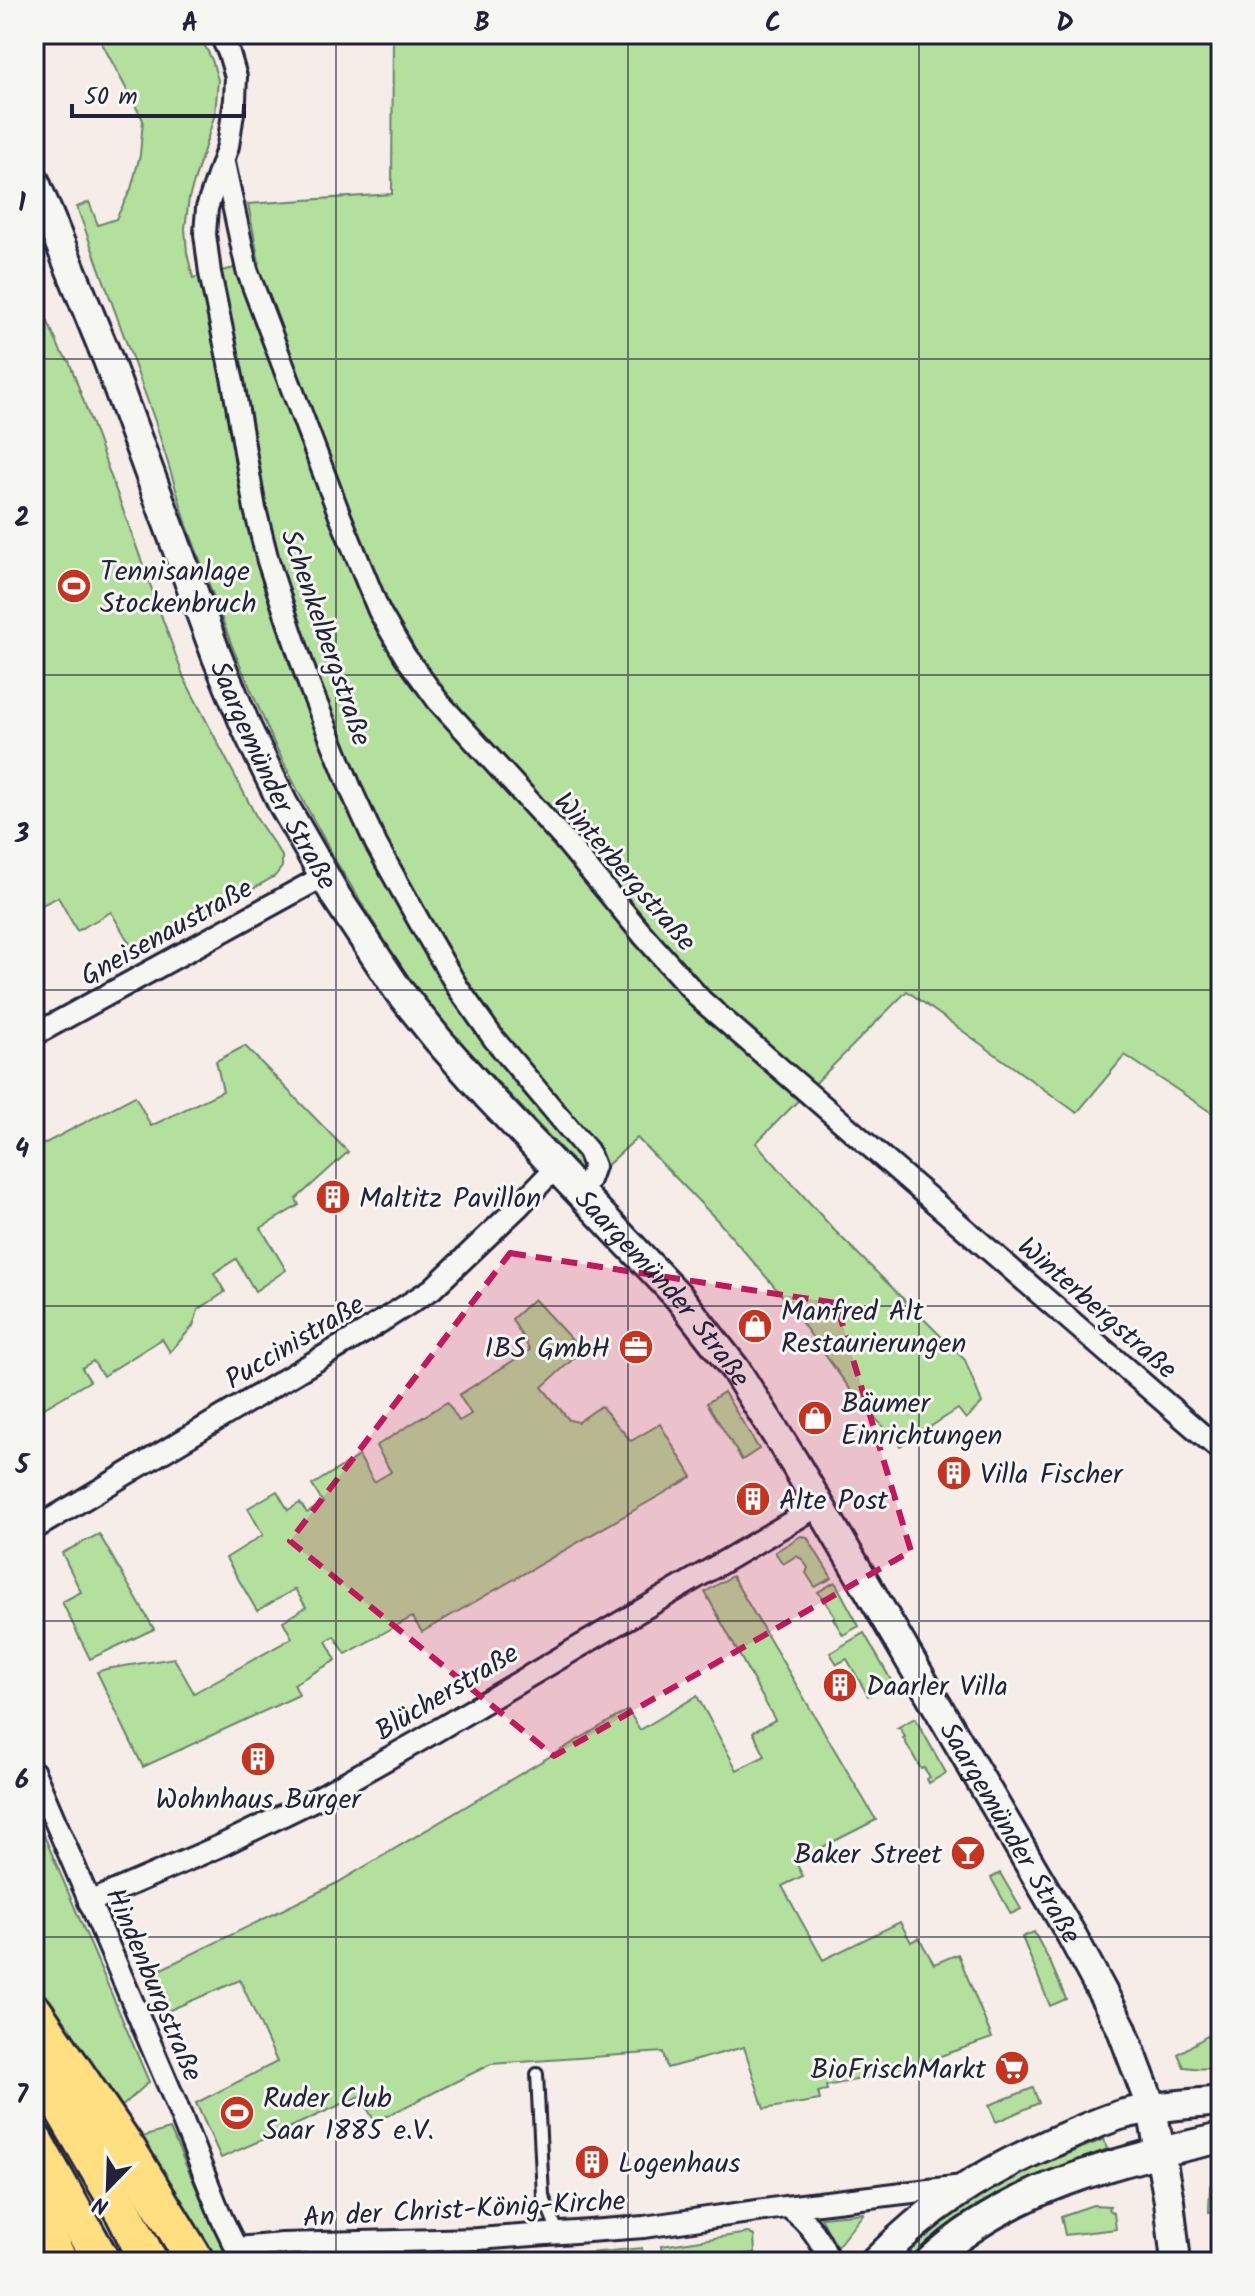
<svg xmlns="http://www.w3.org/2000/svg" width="1255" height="2296" font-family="Kalam,sans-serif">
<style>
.green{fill:#b4e09e;stroke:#6b816c;stroke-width:2}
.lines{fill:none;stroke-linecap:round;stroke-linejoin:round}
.lane-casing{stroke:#22223b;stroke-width:16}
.street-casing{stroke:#22223b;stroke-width:26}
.secondary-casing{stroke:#22223b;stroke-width:34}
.highway-casing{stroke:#22223b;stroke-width:42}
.lane{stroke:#f6f6f2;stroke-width:10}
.street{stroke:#f6f6f2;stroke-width:20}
.secondary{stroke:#f6f6f2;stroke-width:28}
.highway{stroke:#ffdf80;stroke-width:36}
.marked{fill:#c2185b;fill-opacity:0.2;stroke:#c2185b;stroke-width:6;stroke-dasharray:16 10;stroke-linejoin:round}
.grid{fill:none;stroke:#22223b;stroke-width:2;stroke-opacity:0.55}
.labels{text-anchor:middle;stroke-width:6;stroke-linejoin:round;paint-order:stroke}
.poi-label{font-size:28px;fill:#22223b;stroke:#f6f6f2;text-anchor:start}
.street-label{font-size:28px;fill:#22223b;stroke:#f6f6f2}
.neatline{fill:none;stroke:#22223b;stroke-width:3}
.grid-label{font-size:26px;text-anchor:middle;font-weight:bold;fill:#22223b}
</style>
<rect width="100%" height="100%" fill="#f6ede8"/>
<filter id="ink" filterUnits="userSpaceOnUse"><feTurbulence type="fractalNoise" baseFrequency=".0125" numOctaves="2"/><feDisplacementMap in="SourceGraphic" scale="16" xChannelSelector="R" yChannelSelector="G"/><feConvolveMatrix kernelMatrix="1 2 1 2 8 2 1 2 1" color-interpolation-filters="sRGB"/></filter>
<g filter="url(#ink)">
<g class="green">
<polygon points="97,34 199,34 212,60 218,80 215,114 189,198 185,228 187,253 193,278 259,262 248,204 392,194 393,34 1221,34 1221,1119 1125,1055 1077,1113 907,991 756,1143 835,1231 965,1360 982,1403 966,1419 958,1409 900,1446 853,1393 780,1293 718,1221 637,1138 591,1180 455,1037 410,982 337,863 300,795 274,743 234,651 187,525 155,421 77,207 89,202 98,225 116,219 131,189 140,155 143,120"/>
<polygon points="34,290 61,352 69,361 184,678 259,822 282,856 282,867 275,876 137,956 111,912 77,931 58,897 34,909"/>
<polygon points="245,1046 348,1152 296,1199 299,1205 261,1228 286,1270 255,1291 236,1259 214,1273 225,1292 198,1310 193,1326 170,1352 162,1339 103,1376 93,1361 82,1368 90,1381 34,1414 34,1149 135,1096 151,1126 223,1091 216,1061"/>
<polygon points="534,1299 582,1351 542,1387 569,1420 578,1422 601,1406 631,1441 660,1424 692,1477 422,1632 412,1617 346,1654 334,1636 326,1641 336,1660 294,1684 299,1695 143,1767 97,1672 106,1669 174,1658 194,1693 292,1638 283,1621 306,1607 295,1589 257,1611 226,1558 263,1535 248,1508 277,1491 288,1510 300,1503 307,1513 323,1503 312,1485 359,1456 374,1482 391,1472 376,1446 447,1402 459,1421 471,1414 459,1395 530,1350 512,1319"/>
<polygon points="724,1392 759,1449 742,1460 707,1403"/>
<polygon points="99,1534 154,1629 90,1659 62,1602 81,1592 62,1553"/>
<polygon points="801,1536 807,1537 832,1578 815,1587 806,1573 808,1568 802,1559 796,1556 783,1564 775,1552"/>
<polygon points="732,1576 876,1820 795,1861 803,1876 782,1886 823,1960 900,1922 911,1942 919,1938 934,1964 958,1954 992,2038 895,2072 826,2086 827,2090 818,2092 820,2100 764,2109 744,2047 667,2068 663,2052 491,2064 375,2122 360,2096 221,2158 196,2103 277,2062 240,1980 163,2013 147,1976 337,1883 628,1710 640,1730 697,1696 737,1770 765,1756 753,1732 775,1720 705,1592"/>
<polygon points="835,1582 859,1626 843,1635 833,1618 835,1616 818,1592"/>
<polygon points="864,1633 892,1682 868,1696 847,1659 837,1664 830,1653"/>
<polygon points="915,1718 946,1773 929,1783 927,1779 930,1777 924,1768 921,1769 903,1738 905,1737 901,1729 897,1728"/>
<polygon points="34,1812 149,2082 118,2110 34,1987"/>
<polygon points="1000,1873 1021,1909 1011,1914 991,1878"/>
<polygon points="1034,1932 1051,1964 1066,1999 1050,2006 1022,1937"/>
<path d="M1221,2021V2062C1211,2072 1197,2068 1184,2067L1178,2054L1217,2030L1214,2025Z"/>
<polygon points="1033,2088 1039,2103 996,2122 989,2105"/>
<polygon points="170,2129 229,2262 215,2262 138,2138"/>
<path d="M1104,2139L1107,2149C1063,2167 1016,2183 975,2207C950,2221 926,2242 906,2262H893C916,2239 942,2216 969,2200C1011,2174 1059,2158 1104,2139Z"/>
<polygon points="1221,2166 1221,2210 1209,2212 1210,2186"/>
<polygon points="1093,2205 1110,2206 1108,2209 1114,2213 1116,2229 1065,2235 1061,2216"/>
<polygon points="864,2213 836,2248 821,2217"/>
<polygon points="748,2233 754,2236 755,2253 663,2262 661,2246"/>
<polygon points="642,2248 644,2262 551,2262 552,2256 556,2256"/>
</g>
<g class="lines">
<g class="lane-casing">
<polyline id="lane" points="537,2074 543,2196 559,2234"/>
</g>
<g class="street-casing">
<g id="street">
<polyline points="220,34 229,53 236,77 235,100 228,146 207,208 205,234 210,273 233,382 255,509 268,561 284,610 310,687 353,794 376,844 420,923 458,988 494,1039 588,1151 594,1166 589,1180 579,1190"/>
<polyline points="224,163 247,270 340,516 379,611 405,656 438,701 562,837 643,935 701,1000 1221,1451"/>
<polyline points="34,1035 324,876"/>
<polyline points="34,1529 366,1331 432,1289 518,1207 556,1167"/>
<polyline points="34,1772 175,2101 222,2219 243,2262"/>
<polyline points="89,1902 220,1846 314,1800 419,1741 820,1505"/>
<path d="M788,2207C808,2222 821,2238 829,2262"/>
<polyline points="236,2248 282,2244 478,2239 644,2227 785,2207 963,2186"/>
</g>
</g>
<g class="secondary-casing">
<g id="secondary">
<path id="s1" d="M34,180L108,360L217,657L247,729L283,804L337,898L398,990L439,1041L487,1095L678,1296L735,1369L794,1462L1072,1936L1121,2027L1152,2109L1169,2201L1176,2262"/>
<path d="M875,2262C930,2206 979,2175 1051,2143C1075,2133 1099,2121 1124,2114C1156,2106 1189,2104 1221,2101"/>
<path d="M929,2262C1007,2188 1118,2161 1221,2138"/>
</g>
</g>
<g class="highway-casing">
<g id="highway">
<polyline points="34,2012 127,2149 196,2262"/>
<polyline points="34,2059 124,2213 149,2262"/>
<polyline points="34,2141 102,2262"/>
<polyline points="34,2208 59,2262"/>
</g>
</g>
<use href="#lane" class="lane"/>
<use href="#street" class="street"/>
<use href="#secondary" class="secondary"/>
<use href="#highway" class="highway"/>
</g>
</g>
<path class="marked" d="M510,1253L836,1303L911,1551L554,1756L290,1541Z"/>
<path class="grid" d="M336,34V2262M628,34V2262M919,34V2262M34,359H1221M34,675H1221M34,990H1221M34,1306H1221M34,1621H1221M34,1937H1221"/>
<defs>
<g id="stadium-disc" transform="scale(1.8)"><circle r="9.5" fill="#c8321e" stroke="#f6f6f2"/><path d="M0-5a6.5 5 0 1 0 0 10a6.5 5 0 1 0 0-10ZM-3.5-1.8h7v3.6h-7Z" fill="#fff"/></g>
<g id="building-disc" transform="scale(1.8)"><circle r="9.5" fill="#c8321e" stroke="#f6f6f2"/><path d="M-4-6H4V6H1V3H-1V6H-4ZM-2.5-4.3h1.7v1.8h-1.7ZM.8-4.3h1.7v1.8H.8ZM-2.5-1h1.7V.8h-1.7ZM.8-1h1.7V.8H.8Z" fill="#fff"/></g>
<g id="shop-disc" transform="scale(1.8)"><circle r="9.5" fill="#c8321e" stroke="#f6f6f2"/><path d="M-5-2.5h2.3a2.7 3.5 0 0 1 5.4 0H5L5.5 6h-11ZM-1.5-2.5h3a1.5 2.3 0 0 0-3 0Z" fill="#fff"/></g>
<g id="office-disc" transform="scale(1.8)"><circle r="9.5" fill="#c8321e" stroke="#f6f6f2"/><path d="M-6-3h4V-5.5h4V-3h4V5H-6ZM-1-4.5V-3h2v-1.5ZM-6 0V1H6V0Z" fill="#fff"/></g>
<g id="bar-disc" transform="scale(1.8)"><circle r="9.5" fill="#c8321e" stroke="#f6f6f2"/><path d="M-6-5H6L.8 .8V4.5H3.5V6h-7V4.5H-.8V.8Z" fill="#fff"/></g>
<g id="supermarket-disc" transform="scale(1.8)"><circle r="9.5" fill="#c8321e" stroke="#f6f6f2"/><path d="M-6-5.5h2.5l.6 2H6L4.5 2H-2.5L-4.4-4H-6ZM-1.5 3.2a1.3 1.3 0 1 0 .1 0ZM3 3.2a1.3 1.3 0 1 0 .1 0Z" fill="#fff"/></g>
</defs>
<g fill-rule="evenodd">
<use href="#stadium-disc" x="74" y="586"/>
<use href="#building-disc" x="333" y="1197"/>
<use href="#shop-disc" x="755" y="1326"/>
<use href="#office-disc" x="636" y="1347"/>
<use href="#shop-disc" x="815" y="1418"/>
<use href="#building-disc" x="954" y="1473"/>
<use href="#building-disc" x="753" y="1499"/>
<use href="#building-disc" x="840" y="1685"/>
<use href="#building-disc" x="258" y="1759"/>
<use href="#bar-disc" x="968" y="1853"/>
<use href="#supermarket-disc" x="1012" y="2068"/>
<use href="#stadium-disc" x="237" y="2113"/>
<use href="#building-disc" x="592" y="2162"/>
</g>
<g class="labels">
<g class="poi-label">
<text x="100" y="580">Tennisanlage<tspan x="100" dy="32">Stockenbruch</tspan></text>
<text x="359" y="1207">Maltitz Pavillon</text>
<text x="781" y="1320">Manfred Alt<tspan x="781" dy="32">Restaurierungen</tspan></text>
<text x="610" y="1357" text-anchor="end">IBS GmbH</text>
<text x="841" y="1412">Bäumer<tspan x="841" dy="32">Einrichtungen</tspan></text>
<text x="980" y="1483">Villa Fischer</text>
<text x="779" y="1509">Alte Post</text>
<text x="866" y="1695">Daarler Villa</text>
<text x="258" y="1808" text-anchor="middle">Wohnhaus Burger</text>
<text x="942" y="1863" text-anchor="end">Baker Street</text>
<text x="986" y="2078" text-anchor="end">BioFrischMarkt</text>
<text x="263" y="2107">Ruder Club<tspan x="263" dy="32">Saar 1885 e.V.</tspan></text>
<text x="618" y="2172">Logenhaus</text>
</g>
<g class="street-label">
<text transform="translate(327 637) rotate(71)" y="10">Schenkelbergstraße</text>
<text dy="10" stroke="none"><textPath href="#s1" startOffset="642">Saargemünder Straße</textPath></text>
<text transform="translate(626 871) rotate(49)" y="10">Winterbergstraße</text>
<text transform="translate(166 931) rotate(-29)" y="10">Gneisenaustraße</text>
<text dy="10" stroke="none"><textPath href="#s1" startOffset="1290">Saargemünder Straße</textPath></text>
<text transform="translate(1098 1307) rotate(41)" y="10">Winterbergstraße</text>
<text transform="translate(294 1341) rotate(-31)" y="10">Puccinistraße</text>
<text transform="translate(446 1691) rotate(-31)" y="10">Blücherstraße</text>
<text dy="10" stroke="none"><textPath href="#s1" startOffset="1938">Saargemünder Straße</textPath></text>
<text transform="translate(155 1984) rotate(67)" y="10">Hindenburgstraße</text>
<text transform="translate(464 2208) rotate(-3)" y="10">An der Christ-König-Kirche</text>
</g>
</g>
<rect width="1255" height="2296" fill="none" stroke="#f6f6f2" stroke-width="88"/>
<g transform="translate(108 2188) rotate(203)" stroke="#f6f6f2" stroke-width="6" paint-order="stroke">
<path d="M0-6L14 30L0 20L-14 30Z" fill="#22223b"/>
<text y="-12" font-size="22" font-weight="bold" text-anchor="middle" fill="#22223b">N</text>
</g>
<path d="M72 104v12h172v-12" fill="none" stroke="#22223b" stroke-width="4"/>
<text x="84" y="104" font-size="24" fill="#22223b" stroke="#f6f6f2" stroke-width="6" paint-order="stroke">50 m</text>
<rect x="44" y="44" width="1167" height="2208" class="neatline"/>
<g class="grid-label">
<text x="190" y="31">A</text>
<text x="482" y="31">B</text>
<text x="773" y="31">C</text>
<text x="1065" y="31">D</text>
<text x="22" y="211">1</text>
<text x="22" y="526">2</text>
<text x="22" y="842">3</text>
<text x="22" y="1157">4</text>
<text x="22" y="1473">5</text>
<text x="22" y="1788">6</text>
<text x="22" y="2103">7</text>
</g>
</svg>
